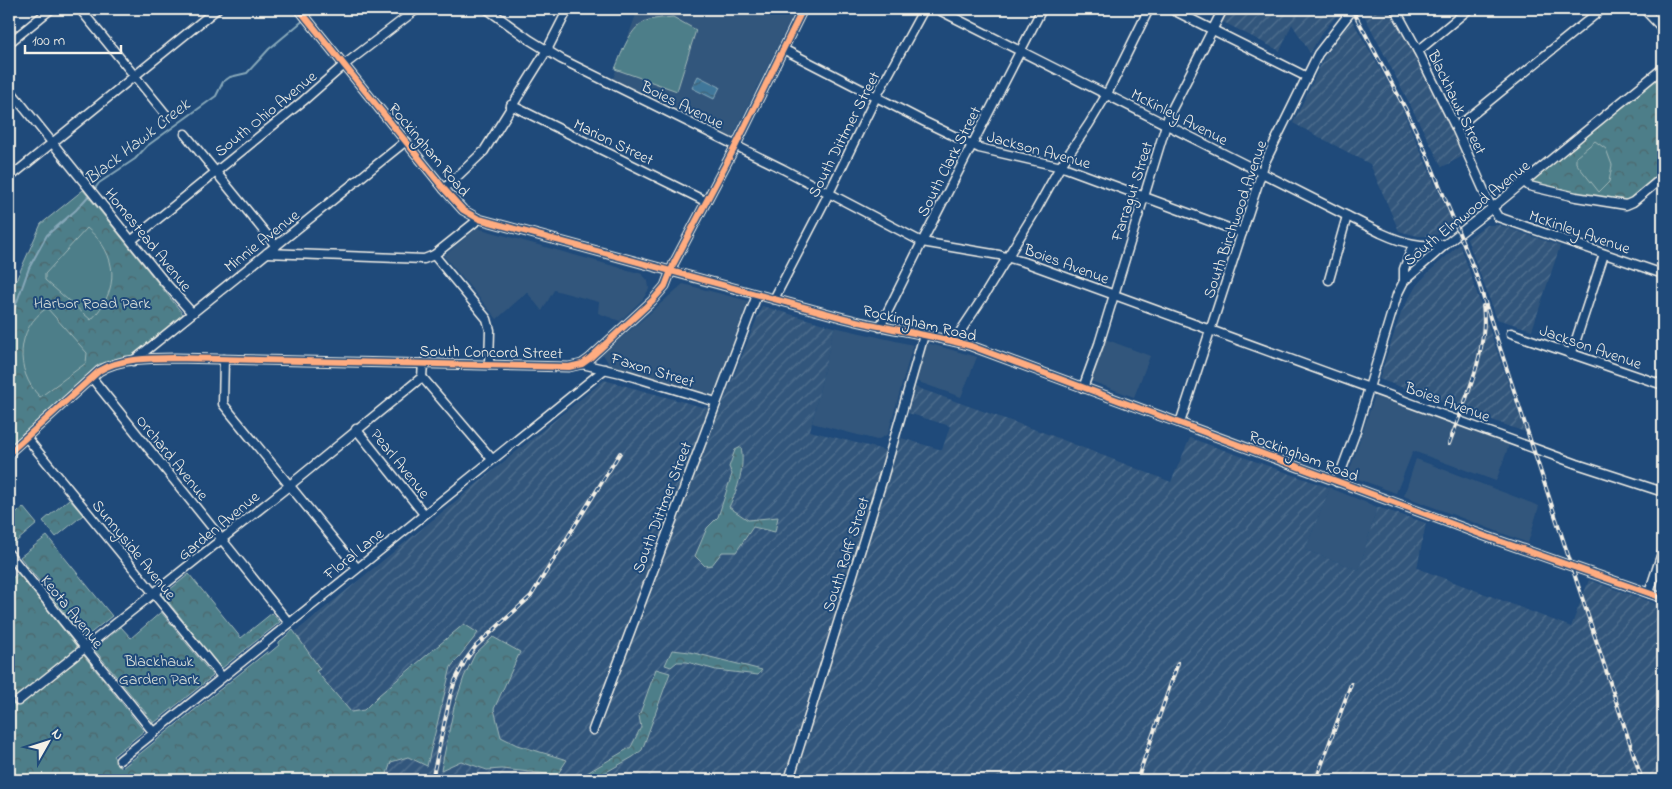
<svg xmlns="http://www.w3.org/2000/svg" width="1672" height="789" font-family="'Indie Flower',sans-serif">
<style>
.built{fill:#33577c}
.industrial{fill:url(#industrial-furrows)}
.forest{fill:url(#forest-crowns);stroke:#a1b8b8}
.pitch{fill:#4e7e89;stroke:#a1b8b8}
.water{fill:url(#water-waves);stroke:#87a8b9}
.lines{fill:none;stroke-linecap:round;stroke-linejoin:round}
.stream{stroke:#87a8b9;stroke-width:2}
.minor-casing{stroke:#f4f1e8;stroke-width:11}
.minor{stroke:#1f4a7a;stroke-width:8}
.rail-casing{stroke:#f4f1e8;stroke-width:4}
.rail{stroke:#1f4a7a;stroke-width:2;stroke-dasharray:5.5;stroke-linecap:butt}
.cycleway-casing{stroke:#1f4a7a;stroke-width:9}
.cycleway{stroke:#ffac80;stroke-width:6}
.labels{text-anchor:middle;stroke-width:4;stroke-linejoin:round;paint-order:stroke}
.street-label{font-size:16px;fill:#f4f1e8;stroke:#1f4a7a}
.park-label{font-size:16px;fill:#dbe0da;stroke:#1f4a7a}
.water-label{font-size:18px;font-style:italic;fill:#d9dfdc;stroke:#1f4a7a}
</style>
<defs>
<pattern id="industrial-furrows" width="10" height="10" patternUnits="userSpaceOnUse" patternTransform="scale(1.25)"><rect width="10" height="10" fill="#33577c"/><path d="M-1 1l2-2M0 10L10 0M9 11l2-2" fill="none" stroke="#51708f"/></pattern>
<pattern id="forest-crowns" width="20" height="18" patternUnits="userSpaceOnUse" patternTransform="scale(1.25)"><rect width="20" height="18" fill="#4e7e89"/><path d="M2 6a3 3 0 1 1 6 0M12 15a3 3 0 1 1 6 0" fill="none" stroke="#4c666b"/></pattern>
<pattern id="water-waves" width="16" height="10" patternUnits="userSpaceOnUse" patternTransform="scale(1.25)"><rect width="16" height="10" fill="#3f779a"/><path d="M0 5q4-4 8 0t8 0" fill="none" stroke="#446070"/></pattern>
</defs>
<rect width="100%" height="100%" fill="#1f4a7a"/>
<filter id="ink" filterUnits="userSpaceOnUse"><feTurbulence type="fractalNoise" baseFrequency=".02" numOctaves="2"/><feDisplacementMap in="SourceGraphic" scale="10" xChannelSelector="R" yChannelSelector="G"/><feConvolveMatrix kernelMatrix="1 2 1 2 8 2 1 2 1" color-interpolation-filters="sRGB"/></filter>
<g filter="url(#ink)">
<g class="built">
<polygon points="638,9 796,9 732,138 613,79"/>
<polygon points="477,228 642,274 648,281 649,289 643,299 620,321 598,313 599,302 554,290 542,311 527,292 497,319 444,256"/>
<polygon points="683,284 748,301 714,397 609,364 603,354"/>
<polygon points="834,327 913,345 888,434 877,440 812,423"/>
<polygon points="1105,339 1150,356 1134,397 1091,381"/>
<polygon points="927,343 977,357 961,397 916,381"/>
<polygon points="1375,395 1509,445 1496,481 1413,451 1396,493 1348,475"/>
<polygon points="1416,459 1539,506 1528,543 1404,496"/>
<polygon points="1330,488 1377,507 1359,570 1305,550"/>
</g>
<g class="industrial">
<polygon points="1198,9 1342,9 1321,34 1310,53 1292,24 1280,51"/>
<polygon points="1361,9 1390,9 1409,42 1465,155 1442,167"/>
<polygon points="1352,20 1399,102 1454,227 1443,233 1431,236 1418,236 1399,231 1370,164 1293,123 1326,54"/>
<polygon points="1486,225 1500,225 1560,246 1532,330 1497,319 1467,239"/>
<polygon points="1460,244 1525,432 1379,379 1401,313 1416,286 1429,272"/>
<polygon points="762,306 834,327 810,431 895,453 901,438 942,450 950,426 908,413 915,387 1050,435 1171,482 1190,438 1330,488 1305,550 1359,570 1377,507 1426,523 1417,568 1571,627 1589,580 1663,606 1663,780 381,780 288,638 604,380 702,407 720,410"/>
</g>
<g class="forest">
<polygon points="1663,74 1663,170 1627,202 1534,186 1532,182"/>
<polygon points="83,190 183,314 131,358 99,364 9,446 9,296 41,224"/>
<path d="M741,447C745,467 738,489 729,507L748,520L778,517L775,532L753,527L736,552H722L712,565L705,566L695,556L707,528L718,517L732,474L729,467L735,450Z"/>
<polygon points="69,499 83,515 56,537 43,521"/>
<polygon points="23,507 37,524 11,546 9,543 9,521"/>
<polygon points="47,536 112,616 87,636 83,636 20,557"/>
<polygon points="18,573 144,731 113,756 122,768 268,651 267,655 279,645 279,642 293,630 320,669 316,671 351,712 364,710 379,695 464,624 478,633 451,667 427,766 408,757 391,762 385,780 9,780 9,581"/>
<polygon points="189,574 241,638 272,613 280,622 221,669 163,595"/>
<polygon points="161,612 213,676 154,723 94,649 121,627 131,638"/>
<polygon points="493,637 520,652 494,709 501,737 517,745 567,760 557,775 502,769 487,770 461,761 441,770 454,707 464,677 475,654"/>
<polygon points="672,650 690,652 762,670 758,675 716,670 687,662 677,662 671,667 665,665"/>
<polygon points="656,669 670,673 642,750 633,757 592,780 582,776 631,747 641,727 639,716"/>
</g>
<g class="pitch">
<path d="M673,17L696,30L677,91L615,69C622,53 630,25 649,20C657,18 665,18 673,17Z"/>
<polygon points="1595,141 1606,149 1612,165 1609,182 1599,192 1576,163 1576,157"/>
<path d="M87,228C119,255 120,290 91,320L45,280V274Z"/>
<path d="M47,308L87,353L86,363L40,397C14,371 16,328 47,308Z"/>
</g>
<polygon class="water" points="698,76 720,87 714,99 692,88"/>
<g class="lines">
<g class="stream">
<polyline points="308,16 316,9"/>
<polyline points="94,190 99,183 135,159 147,146 216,96 223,82 230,77 247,73 269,49 305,19"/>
<polyline points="9,324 29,268 47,235 76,210 91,193"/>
</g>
<g class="minor-casing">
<g id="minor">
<polyline points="80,9 168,117"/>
<path d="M299,9L444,189L463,210L479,219L844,318C886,329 929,334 971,346L1485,536L1663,598"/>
<polyline points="487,9 530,40 561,59 783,169 922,242 999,255 1027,263 1577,464 1663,492"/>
<path d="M937,9L1381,233C1403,243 1421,248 1446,244"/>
<polyline points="1171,9 1307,77"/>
<polyline points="1395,9 1418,51 1456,128 1489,202 1498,217 1663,274"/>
<polyline points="1644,9 1663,29"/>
<polyline points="9,43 51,9"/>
<polyline points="783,49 925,122 979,148 1066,168 1242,233"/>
<polyline points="1418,51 1469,9"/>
<polyline points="9,89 162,279 192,313"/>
<polyline points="511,105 705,201"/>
<polyline points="1456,128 1602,9"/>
<polyline points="185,134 276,246"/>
<polyline points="9,178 217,9"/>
<polyline points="1524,182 1529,186 1576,197 1626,205 1633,202 1663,177"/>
<polyline points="444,189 484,151 547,50 568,9"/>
<polyline points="132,240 303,101 344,65 417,9"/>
<polyline points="267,253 424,259 434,255 479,219"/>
<polyline points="434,255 487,319 490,330 489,365"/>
<polyline points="1329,280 1347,216"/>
<polyline points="1404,281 1404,269 1413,245"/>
<polyline points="774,299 829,193 876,97 924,9"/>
<polyline points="880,327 922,242 1042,9"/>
<polyline points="1511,333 1663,385"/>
<polyline points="954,341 982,299 1035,212 1060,167 1089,124 1107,94 1149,9"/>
<polyline points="1571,355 1604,254"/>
<polyline points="224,359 223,404 357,568"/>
<polyline points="133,361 406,141"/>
<polyline points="582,364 621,373 716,402"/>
<polyline points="422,377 492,459"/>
<polyline points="92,378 289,623"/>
<polyline points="1083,388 1099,344 1169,115 1223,9"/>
<polyline points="1180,423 1265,162 1318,54 1353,9"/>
<polyline points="356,429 424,514"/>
<polyline points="26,437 222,677"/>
<path d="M9,453L99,371C120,358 151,358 175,358L569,367L582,364L589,359L652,301L665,286L674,263L736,145L803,9"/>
<polyline points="1337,482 1356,431 1397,295 1404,281 1446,244 1492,208 1663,68"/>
<polyline points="9,554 154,733"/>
<polyline points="1649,593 1663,550"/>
<polyline points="18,701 290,485 422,377 423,363"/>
<polyline points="593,730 757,295"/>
<polyline points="120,760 605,369"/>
<polyline points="789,780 883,478 924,335"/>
</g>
</g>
<use href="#minor" class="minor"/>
<g class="rail-casing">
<g id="rail">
<polyline points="1352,9 1406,110 1424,148 1475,272 1642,780"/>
<path d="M1449,444C1464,403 1489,349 1483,306"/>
<polyline points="432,780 450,697 455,681 465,661 476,646 531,596 620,453"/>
<polyline points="1137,780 1178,663"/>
<polyline points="1316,780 1351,684"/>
</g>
</g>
<use href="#rail" class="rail"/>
<g class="cycleway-casing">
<g id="cycleway">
<path d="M299,9L444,189L463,210L479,219L844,318C886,329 929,334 971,346L1485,536L1663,598"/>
<path d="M9,453L99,371C120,358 151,358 175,358L569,367L582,364L589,359L652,301L665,286L674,263L736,145L803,9"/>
</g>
</g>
<use href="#cycleway" class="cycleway"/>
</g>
</g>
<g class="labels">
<g class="street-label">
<text transform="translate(1458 102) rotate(64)" y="6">Blackhawk Street</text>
<text transform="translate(683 104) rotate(26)" y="6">Boies Avenue</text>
<text transform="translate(265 113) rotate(-39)" y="6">South Ohio Avenue</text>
<text transform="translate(1180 116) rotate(27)" y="6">McKinley Avenue</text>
<text transform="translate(843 134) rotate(-63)" y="6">South Dittmer Street</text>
<text transform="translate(614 141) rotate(26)" y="6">Marion Street</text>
<text transform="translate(430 149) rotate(50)" y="6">Rockingham Road</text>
<text transform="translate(1039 149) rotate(15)" y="6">Jackson Avenue</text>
<text transform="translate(948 161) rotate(-63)" y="6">South Clark Street</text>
<text transform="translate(1131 191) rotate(-72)" y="6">Farragut Street</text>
<text transform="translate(1466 212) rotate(-39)" y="6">South Elmwood Avenue</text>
<text transform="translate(1234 219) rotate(-71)" y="6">South Birchwood Avenue</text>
<text transform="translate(1580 231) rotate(19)" y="6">McKinley Avenue</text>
<text transform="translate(149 239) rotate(51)" y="6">Homestead Avenue</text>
<text transform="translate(261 240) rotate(-38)" y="6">Minnie Avenue</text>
<text transform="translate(1067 263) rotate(20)" y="6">Boies Avenue</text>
<text transform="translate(920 322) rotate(13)" y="6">Rockingham Road</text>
<text transform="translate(1591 346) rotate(19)" y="6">Jackson Avenue</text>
<text transform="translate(491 351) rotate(1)" y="6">South Concord Street</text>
<text transform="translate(653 369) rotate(17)" y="6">Faxon Street</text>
<text transform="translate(1448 401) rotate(20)" y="6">Boies Avenue</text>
<text transform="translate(1304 455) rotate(21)" y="6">Rockingham Road</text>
<text transform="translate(173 457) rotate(51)" y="6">Orchard Avenue</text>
<text transform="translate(401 463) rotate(51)" y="6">Pearl Avenue</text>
<text transform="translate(661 507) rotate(-69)" y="6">South Dittmer Street</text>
<text transform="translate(218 525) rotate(-39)" y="6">Garden Avenue</text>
<text transform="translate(135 549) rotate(51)" y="6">Sunnyside Avenue</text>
<text transform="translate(353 553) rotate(-39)" y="6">Floral Lane</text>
<text transform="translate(845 554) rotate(-72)" y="6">South Rolff Street</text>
<text transform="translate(73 611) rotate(51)" y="6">Keota Avenue</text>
</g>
<g class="park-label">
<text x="92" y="308">Harbor Road Park</text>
<text x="159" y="666">Blackhawk<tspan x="159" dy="18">Garden Park</tspan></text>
</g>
<g class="water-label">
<text transform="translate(137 141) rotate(-38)" y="6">Black Hawk Creek</text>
</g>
</g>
<rect width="1672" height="789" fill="none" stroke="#1f4a7a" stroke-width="30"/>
<rect x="15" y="15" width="1642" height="759" fill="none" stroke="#f4f1e8" stroke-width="2" filter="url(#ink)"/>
<g transform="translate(48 742) rotate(51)" stroke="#1f4a7a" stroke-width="4" paint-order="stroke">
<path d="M0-4L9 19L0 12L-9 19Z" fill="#f4f1e8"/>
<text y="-8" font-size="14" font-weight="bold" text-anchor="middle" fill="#f4f1e8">N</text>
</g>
<path d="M25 45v8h96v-8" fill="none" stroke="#f4f1e8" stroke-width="2.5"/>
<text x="32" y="45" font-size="15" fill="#f4f1e8" stroke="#1f4a7a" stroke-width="4" paint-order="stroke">100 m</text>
</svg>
